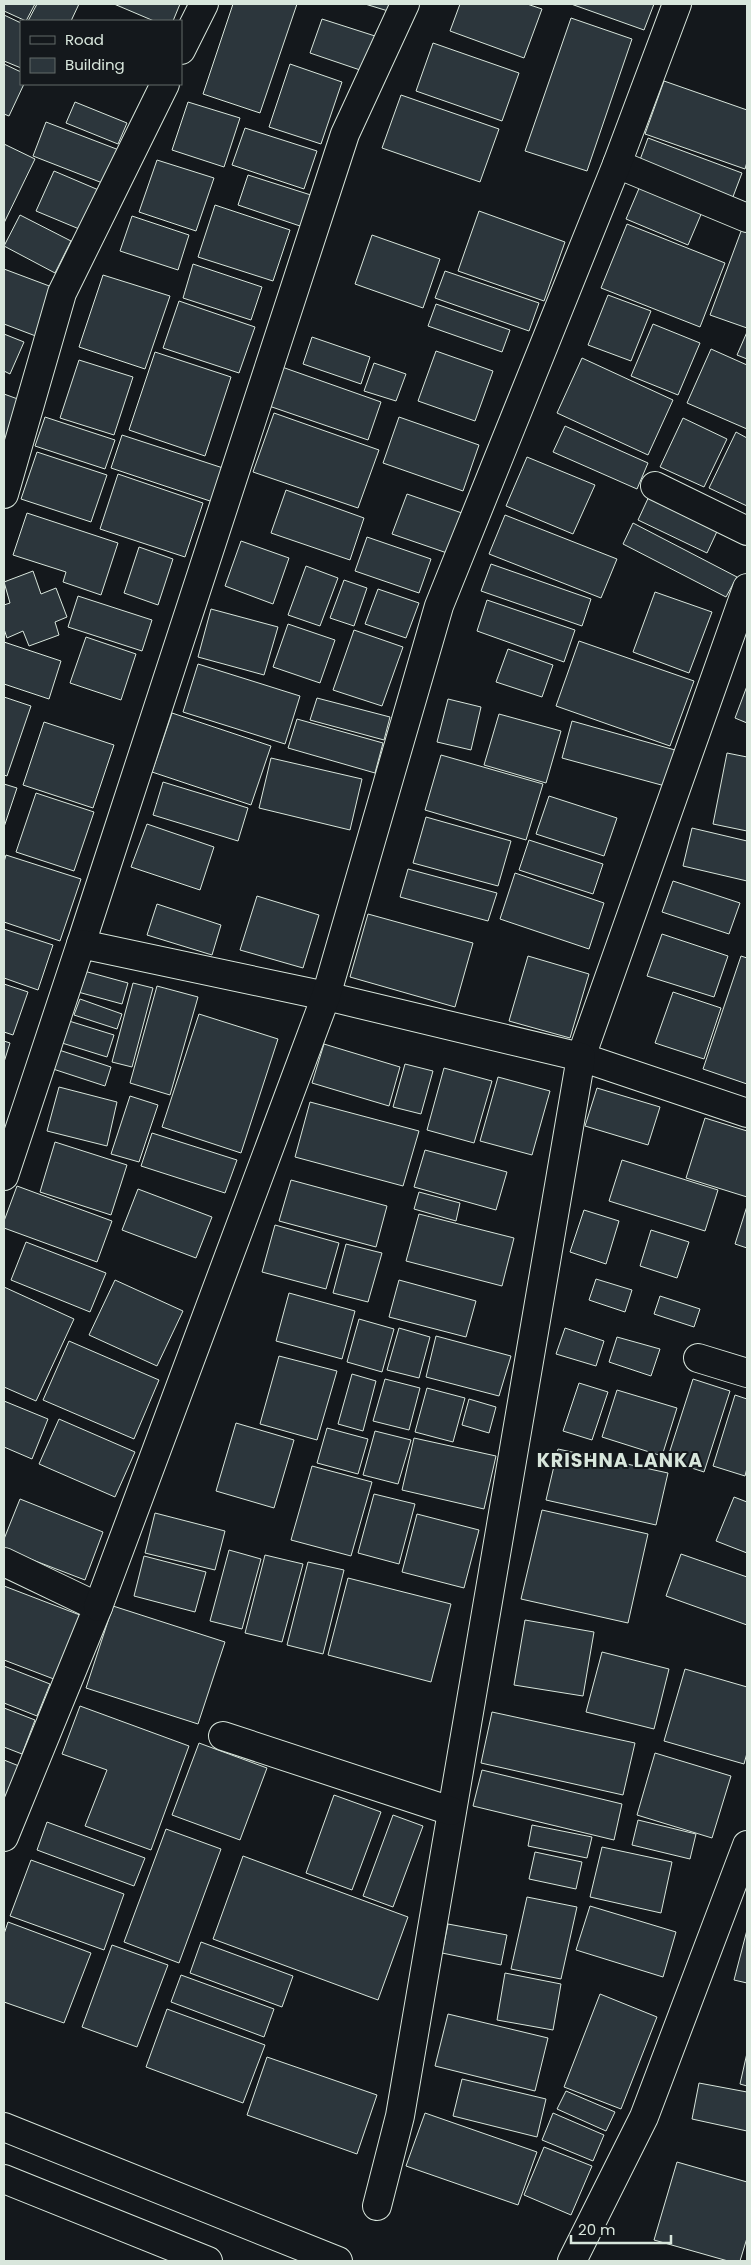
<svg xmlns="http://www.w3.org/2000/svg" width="751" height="2265" font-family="Poppins,sans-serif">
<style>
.building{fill:#2c363c;stroke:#d8e6dc}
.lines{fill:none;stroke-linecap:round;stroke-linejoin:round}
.street-casing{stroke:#d8e6dc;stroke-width:30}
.highway-casing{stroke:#d8e6dc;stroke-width:30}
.street{stroke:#14181c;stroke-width:28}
.highway{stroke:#14181c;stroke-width:28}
.labels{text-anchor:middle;stroke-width:4;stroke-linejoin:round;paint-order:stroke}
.district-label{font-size:19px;font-weight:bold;letter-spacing:1px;fill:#d8e6dc;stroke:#14181c}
</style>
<rect width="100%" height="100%" fill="#14181c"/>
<g class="building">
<polygon points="4,4 35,4 26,21 4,11"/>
<polygon points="37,4 79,4 71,21 28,21"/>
<polygon points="114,4 180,4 173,21 154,21"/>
<polygon points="233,4 297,4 260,113 203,94"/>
<polygon points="365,4 401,4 398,14"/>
<polygon points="460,4 527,4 542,9 524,58 450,31"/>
<polygon points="571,4 654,4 644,30"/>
<polygon points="4,15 21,23 21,68 4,61"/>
<polygon points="571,18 632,39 587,171 525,151"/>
<polygon points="322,19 375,36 363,71 310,53"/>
<polygon points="433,43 519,73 502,121 416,91"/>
<polygon points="4,64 21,72 21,84 24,84 9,116 4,114"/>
<polygon points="290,64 342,82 321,144 269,127"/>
<polygon points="664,81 747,110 747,162 745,169 645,134"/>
<polygon points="401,95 499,129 480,182 382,148"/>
<polygon points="75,102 127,123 118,144 66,123"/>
<polygon points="188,102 240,118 224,167 172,150"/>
<polygon points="46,122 119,150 105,184 33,156"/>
<polygon points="245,128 317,151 304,189 232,165"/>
<polygon points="648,138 742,173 731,202 637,168"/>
<polygon points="4,144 35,159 4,223"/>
<polygon points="157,160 214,178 196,231 139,212"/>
<polygon points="54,171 101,191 84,231 36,211"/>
<polygon points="248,175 314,196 303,227 238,205"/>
<polygon points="643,179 705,205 688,245 626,219"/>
<polygon points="215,205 290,230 273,281 198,257"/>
<polygon points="479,211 565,242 544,301 458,271"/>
<polygon points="20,215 71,241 55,273 4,246"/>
<polygon points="132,216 189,235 178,270 120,251"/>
<polygon points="627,224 725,263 700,327 601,288"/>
<polygon points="743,226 747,228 747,328 710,315"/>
<polygon points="372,235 440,259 423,308 355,284"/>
<polygon points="193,264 262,287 251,320 183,298"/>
<polygon points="4,269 60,290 41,338 4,324"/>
<polygon points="445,271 539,303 529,331 435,298"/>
<polygon points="103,275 170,296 145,369 79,347"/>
<polygon points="608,295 651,311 631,361 588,345"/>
<polygon points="179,301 255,327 239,373 163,348"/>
<polygon points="436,304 510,330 502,352 428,326"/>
<polygon points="653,324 700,343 678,395 631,376"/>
<polygon points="747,332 747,359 737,355"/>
<polygon points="4,334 24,342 10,374 4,371"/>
<polygon points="312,337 370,357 361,384 303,364"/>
<polygon points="711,349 747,365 747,429 687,403"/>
<polygon points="436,351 493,371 475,421 418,401"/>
<polygon points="155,352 231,377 205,456 129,430"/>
<polygon points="582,358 673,400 648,455 557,413"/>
<polygon points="79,360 133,377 114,435 60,418"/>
<polygon points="374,363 406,374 396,401 364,391"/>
<polygon points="282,367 381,402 368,440 269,406"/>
<polygon points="4,394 26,402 12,440 4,437"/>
<polygon points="274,413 379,450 358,508 253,472"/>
<polygon points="45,417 115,440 105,469 35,446"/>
<polygon points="399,417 479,445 463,491 383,463"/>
<polygon points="683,418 727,439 704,487 660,467"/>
<polygon points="565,426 648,463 637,489 553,452"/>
<polygon points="736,432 747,438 747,506 709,488"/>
<polygon points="122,435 223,468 213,502 111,468"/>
<polygon points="37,452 107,475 91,522 21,499"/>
<polygon points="527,457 595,485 573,534 506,506"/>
<polygon points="118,474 203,503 185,557 100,529"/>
<polygon points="286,490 364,518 350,560 271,533"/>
<polygon points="651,492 720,525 707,553 638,520"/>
<polygon points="407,494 462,513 447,553 392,534"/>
<polygon points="27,513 118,543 101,595 63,582 66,572 13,555"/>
<polygon points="505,515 617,559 601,598 489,554"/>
<polygon points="633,523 737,577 726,597 623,544"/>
<polygon points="367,537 431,559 419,593 355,571"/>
<polygon points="241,541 289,558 273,604 225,586"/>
<polygon points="139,547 173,559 158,605 124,593"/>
<polygon points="491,564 591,599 582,626 481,591"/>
<polygon points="306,566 338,578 320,626 288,615"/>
<polygon points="33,571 41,594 56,588 67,617 55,622 59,635 29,646 23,631 7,638 4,629 4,605 10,603 4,582"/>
<polygon points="344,580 367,588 354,626 330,618"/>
<polygon points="378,589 419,603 406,638 365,624"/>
<polygon points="655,592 712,612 689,673 633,652"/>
<polygon points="78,596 152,620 142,651 68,627"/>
<polygon points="487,600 575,630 564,662 477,631"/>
<polygon points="211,609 278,627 264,675 198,657"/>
<polygon points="288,624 335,640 320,683 273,667"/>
<polygon points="354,630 403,647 382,706 333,690"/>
<polygon points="86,637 136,654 121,700 70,683"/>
<polygon points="579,641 694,681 670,746 556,706"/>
<polygon points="4,642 61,661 49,699 4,684"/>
<polygon points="508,649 553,665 542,697 496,682"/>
<polygon points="198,664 300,696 285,744 183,712"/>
<polygon points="747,686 747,723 735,718"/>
<polygon points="4,697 31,706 7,776 4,775"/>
<polygon points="317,698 390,717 384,740 310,720"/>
<polygon points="448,699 481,707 471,750 437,742"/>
<polygon points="172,713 271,746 251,805 152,772"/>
<polygon points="499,714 561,731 546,783 484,765"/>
<polygon points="297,719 383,743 375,773 288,748"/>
<polygon points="572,721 675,750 665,786 562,758"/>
<polygon points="44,722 114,745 93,808 23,785"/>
<polygon points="727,753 747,757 747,831 713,824"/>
<polygon points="441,755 543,784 526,840 425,810"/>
<polygon points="271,758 362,779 350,830 259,808"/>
<polygon points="163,782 248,808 238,841 153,815"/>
<polygon points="4,784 17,788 4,827"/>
<polygon points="36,793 94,812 74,871 16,852"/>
<polygon points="549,796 617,818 604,856 536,834"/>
<polygon points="426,817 511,841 498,886 413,863"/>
<polygon points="147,824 214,847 200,890 131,867"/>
<polygon points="692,828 747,841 747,881 683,866"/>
<polygon points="529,840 603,864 593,894 519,870"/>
<polygon points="6,855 81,879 60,941 4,922 4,862"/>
<polygon points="408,869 497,893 488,921 400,897"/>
<polygon points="515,873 604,903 589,949 500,919"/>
<polygon points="673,881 740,903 729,934 662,912"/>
<polygon points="257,896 319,915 303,968 240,950"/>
<polygon points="157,904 221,925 212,955 147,935"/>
<polygon points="368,914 473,943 455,1007 350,977"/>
<polygon points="4,929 53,945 38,990 4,978"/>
<polygon points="662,934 728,956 714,997 647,976"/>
<polygon points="528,956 589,974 570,1038 509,1021"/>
<polygon points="741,956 747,958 747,1084 703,1069"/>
<polygon points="84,971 128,983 122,1004 78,992"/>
<polygon points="133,983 153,988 132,1067 112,1062"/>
<polygon points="4,984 28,992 13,1035 4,1032"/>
<polygon points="157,986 198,997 170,1095 130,1083"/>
<polygon points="673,992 721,1008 704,1059 655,1043"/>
<polygon points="80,999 122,1014 117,1029 74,1015"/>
<polygon points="199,1014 278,1039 241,1153 162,1127"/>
<polygon points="69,1021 114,1035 107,1057 62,1043"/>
<polygon points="4,1041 10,1043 4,1062"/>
<polygon points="324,1044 400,1067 389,1106 312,1083"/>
<polygon points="59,1050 111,1067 105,1086 53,1069"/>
<polygon points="405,1064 433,1071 421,1114 393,1107"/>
<polygon points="444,1068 492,1081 474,1143 427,1130"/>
<polygon points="498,1077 550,1091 532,1155 480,1141"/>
<polygon points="59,1087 117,1102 107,1146 47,1131"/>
<polygon points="597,1088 660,1107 648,1145 585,1126"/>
<polygon points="130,1096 158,1105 139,1162 111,1154"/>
<polygon points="310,1102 419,1131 403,1186 295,1157"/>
<polygon points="705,1118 747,1131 747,1197 686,1178"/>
<polygon points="152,1133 237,1160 225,1193 141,1166"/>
<polygon points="55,1142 127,1165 111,1215 40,1192"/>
<polygon points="425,1150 507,1172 496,1210 414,1187"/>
<polygon points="622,1160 718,1190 705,1231 609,1201"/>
<polygon points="291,1180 387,1206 376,1247 279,1221"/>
<polygon points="17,1186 112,1221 97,1262 4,1228 4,1221"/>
<polygon points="138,1189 212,1217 196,1258 122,1230"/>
<polygon points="419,1192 460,1203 456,1221 414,1209"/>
<polygon points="747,1206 747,1248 735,1244"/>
<polygon points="584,1210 619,1221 606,1264 570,1252"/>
<polygon points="419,1214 514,1238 502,1286 406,1261"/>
<polygon points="275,1225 339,1243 326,1289 262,1272"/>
<polygon points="651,1230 689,1242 677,1278 640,1266"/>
<polygon points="26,1242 106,1273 90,1312 11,1280"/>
<polygon points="346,1244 382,1253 368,1302 333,1293"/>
<polygon points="596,1279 632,1290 625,1312 589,1300"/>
<polygon points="115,1280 183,1311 157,1366 89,1335"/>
<polygon points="399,1280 476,1301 466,1337 389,1317"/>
<polygon points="4,1287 74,1319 36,1401 4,1387"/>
<polygon points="289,1293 355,1311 342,1359 276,1341"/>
<polygon points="660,1296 700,1309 694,1327 654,1314"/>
<polygon points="359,1319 394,1329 382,1372 347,1362"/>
<polygon points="399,1328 430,1337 419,1378 387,1370"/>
<polygon points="565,1328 604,1341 596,1366 556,1354"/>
<polygon points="436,1336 511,1356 499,1396 426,1377"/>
<polygon points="617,1337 660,1349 651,1376 609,1362"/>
<polygon points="69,1341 159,1380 134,1439 43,1400"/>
<polygon points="279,1356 337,1371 317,1440 260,1424"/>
<polygon points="352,1374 376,1381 363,1431 338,1424"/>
<polygon points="385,1379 420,1388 409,1430 373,1421"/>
<polygon points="693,1379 730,1391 704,1472 667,1460"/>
<polygon points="579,1383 608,1392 592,1440 563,1431"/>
<polygon points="427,1388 465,1398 453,1442 415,1432"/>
<polygon points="617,1390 677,1408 662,1456 602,1437"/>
<polygon points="735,1395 747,1399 747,1468 745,1476 713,1466"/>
<polygon points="469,1399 496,1407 489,1433 462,1425"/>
<polygon points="4,1401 48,1419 32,1459 4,1447"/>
<polygon points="59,1419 135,1452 115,1497 39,1464"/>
<polygon points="236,1423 294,1440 274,1508 216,1491"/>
<polygon points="327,1428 368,1439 358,1474 317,1463"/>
<polygon points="375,1431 411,1440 398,1484 363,1475"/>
<polygon points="414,1438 496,1456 484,1509 402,1490"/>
<polygon points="558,1449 668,1473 656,1525 546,1500"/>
<polygon points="312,1466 372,1482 351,1556 291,1540"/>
<polygon points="374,1494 415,1504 399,1564 358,1553"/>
<polygon points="734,1497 747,1502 747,1553 716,1541"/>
<polygon points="20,1499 103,1532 85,1580 4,1549 4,1539"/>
<polygon points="542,1510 648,1534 628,1623 521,1599"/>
<polygon points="155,1513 225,1531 215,1570 145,1553"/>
<polygon points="417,1514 479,1530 464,1588 402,1572"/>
<polygon points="229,1550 261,1559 242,1629 210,1621"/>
<polygon points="681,1554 747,1577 747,1625 666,1596"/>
<polygon points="265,1555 303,1564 282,1642 245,1633"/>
<polygon points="144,1556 206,1572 195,1612 134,1596"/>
<polygon points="308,1562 344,1570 323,1654 287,1645"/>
<polygon points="348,1578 451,1604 431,1682 328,1655"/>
<polygon points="4,1586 85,1617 59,1681 4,1660"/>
<polygon points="113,1606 225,1642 198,1724 86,1688"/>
<polygon points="525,1620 594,1632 583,1696 514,1685"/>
<polygon points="602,1652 669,1669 654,1729 586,1712"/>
<polygon points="4,1666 50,1684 37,1716 4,1703"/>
<polygon points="685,1669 747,1687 747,1753 744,1764 664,1741"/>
<polygon points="80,1706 189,1746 151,1850 85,1826 107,1770 62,1754"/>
<polygon points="4,1708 35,1720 22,1754 4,1747"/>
<polygon points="492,1712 635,1743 623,1795 481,1763"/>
<polygon points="199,1743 267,1768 240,1840 172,1815"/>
<polygon points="655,1753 731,1776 712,1838 637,1815"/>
<polygon points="4,1760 19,1766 4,1806"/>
<polygon points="482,1770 622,1804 614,1840 473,1806"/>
<polygon points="334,1795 381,1812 352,1890 306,1873"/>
<polygon points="393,1815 423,1826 393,1907 363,1896"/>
<polygon points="638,1820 696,1834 690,1859 632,1845"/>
<polygon points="47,1822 145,1858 134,1886 37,1850"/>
<polygon points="532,1825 592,1837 587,1858 528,1846"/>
<polygon points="166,1829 221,1849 179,1963 124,1942"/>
<polygon points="602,1847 672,1862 661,1913 590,1897"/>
<polygon points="535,1852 582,1862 576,1889 529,1879"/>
<polygon points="243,1856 408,1917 378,2000 213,1939"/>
<polygon points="31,1860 124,1894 104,1950 10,1916"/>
<polygon points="527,1897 577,1907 561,1979 511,1969"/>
<polygon points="590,1906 676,1932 663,1977 576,1950"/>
<polygon points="8,1922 91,1953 64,2023 4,2002 4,1934"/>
<polygon points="448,1924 507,1935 501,1965 442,1953"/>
<polygon points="747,1930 747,1983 734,1980"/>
<polygon points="201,1942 293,1976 282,2007 190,1973"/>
<polygon points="112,1945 168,1965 137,2047 82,2027"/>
<polygon points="505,1973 561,1984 553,2030 497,2020"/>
<polygon points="181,1975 274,2009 264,2037 171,2002"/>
<polygon points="600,1994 657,2017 621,2109 564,2087"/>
<polygon points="167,2009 265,2045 243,2103 146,2067"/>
<polygon points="448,2014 548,2038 535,2091 435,2066"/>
<polygon points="747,2053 747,2086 740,2084"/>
<polygon points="267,2057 377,2095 357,2154 247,2115"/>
<polygon points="462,2079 546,2099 537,2137 453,2116"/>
<polygon points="699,2083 747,2092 747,2131 692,2119"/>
<polygon points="566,2091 615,2112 606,2131 557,2109"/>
<polygon points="425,2113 537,2152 518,2205 406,2166"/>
<polygon points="553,2113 604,2135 593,2161 542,2140"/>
<polygon points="544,2147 592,2166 571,2215 524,2195"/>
<polygon points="677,2162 747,2182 747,2238 740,2261 728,2261 654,2240"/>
</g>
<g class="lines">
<g class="street-casing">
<g id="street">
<polyline points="181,50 204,4"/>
<polyline points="617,164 747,218"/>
<polyline points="655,486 747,531"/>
<polyline points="4,494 62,293 165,84"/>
<polyline points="747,588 581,1057 747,1113"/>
<polyline points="81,944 345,134 405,4"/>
<polyline points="4,1176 81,944 326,996 581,1057 400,2116 377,2206"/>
<polyline points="698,1358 747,1373"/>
<polyline points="4,1562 98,1607 4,1837"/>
<polyline points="98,1607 326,996 439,606 617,164 677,4"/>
<polyline points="223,1736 451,1811"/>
<polyline points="572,2261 644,2117 747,1845"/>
</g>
</g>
<g class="highway-casing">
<g id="highway">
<polyline points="4,2127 338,2261"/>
<polyline points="4,2179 208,2261"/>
</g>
</g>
<use href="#street" class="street"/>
<use href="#highway" class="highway"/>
</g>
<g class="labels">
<g class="district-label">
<text x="620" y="1467">KRISHNA LANKA</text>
</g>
</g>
<rect width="751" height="2265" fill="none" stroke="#d8e6dc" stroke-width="10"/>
<rect x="20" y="20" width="162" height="65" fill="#14181c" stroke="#626a69"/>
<rect x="30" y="36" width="25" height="8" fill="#14181c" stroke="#626a69"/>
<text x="65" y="45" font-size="15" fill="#d8e6dc">Road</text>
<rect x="30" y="58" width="25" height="15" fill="#2c363c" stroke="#626a69"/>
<text x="65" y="70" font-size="15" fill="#d8e6dc">Building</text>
<path d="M571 2235v8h100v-8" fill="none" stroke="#d8e6dc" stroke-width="2.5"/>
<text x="578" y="2235" font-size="15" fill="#d8e6dc" stroke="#14181c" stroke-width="4" paint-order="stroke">20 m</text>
</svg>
